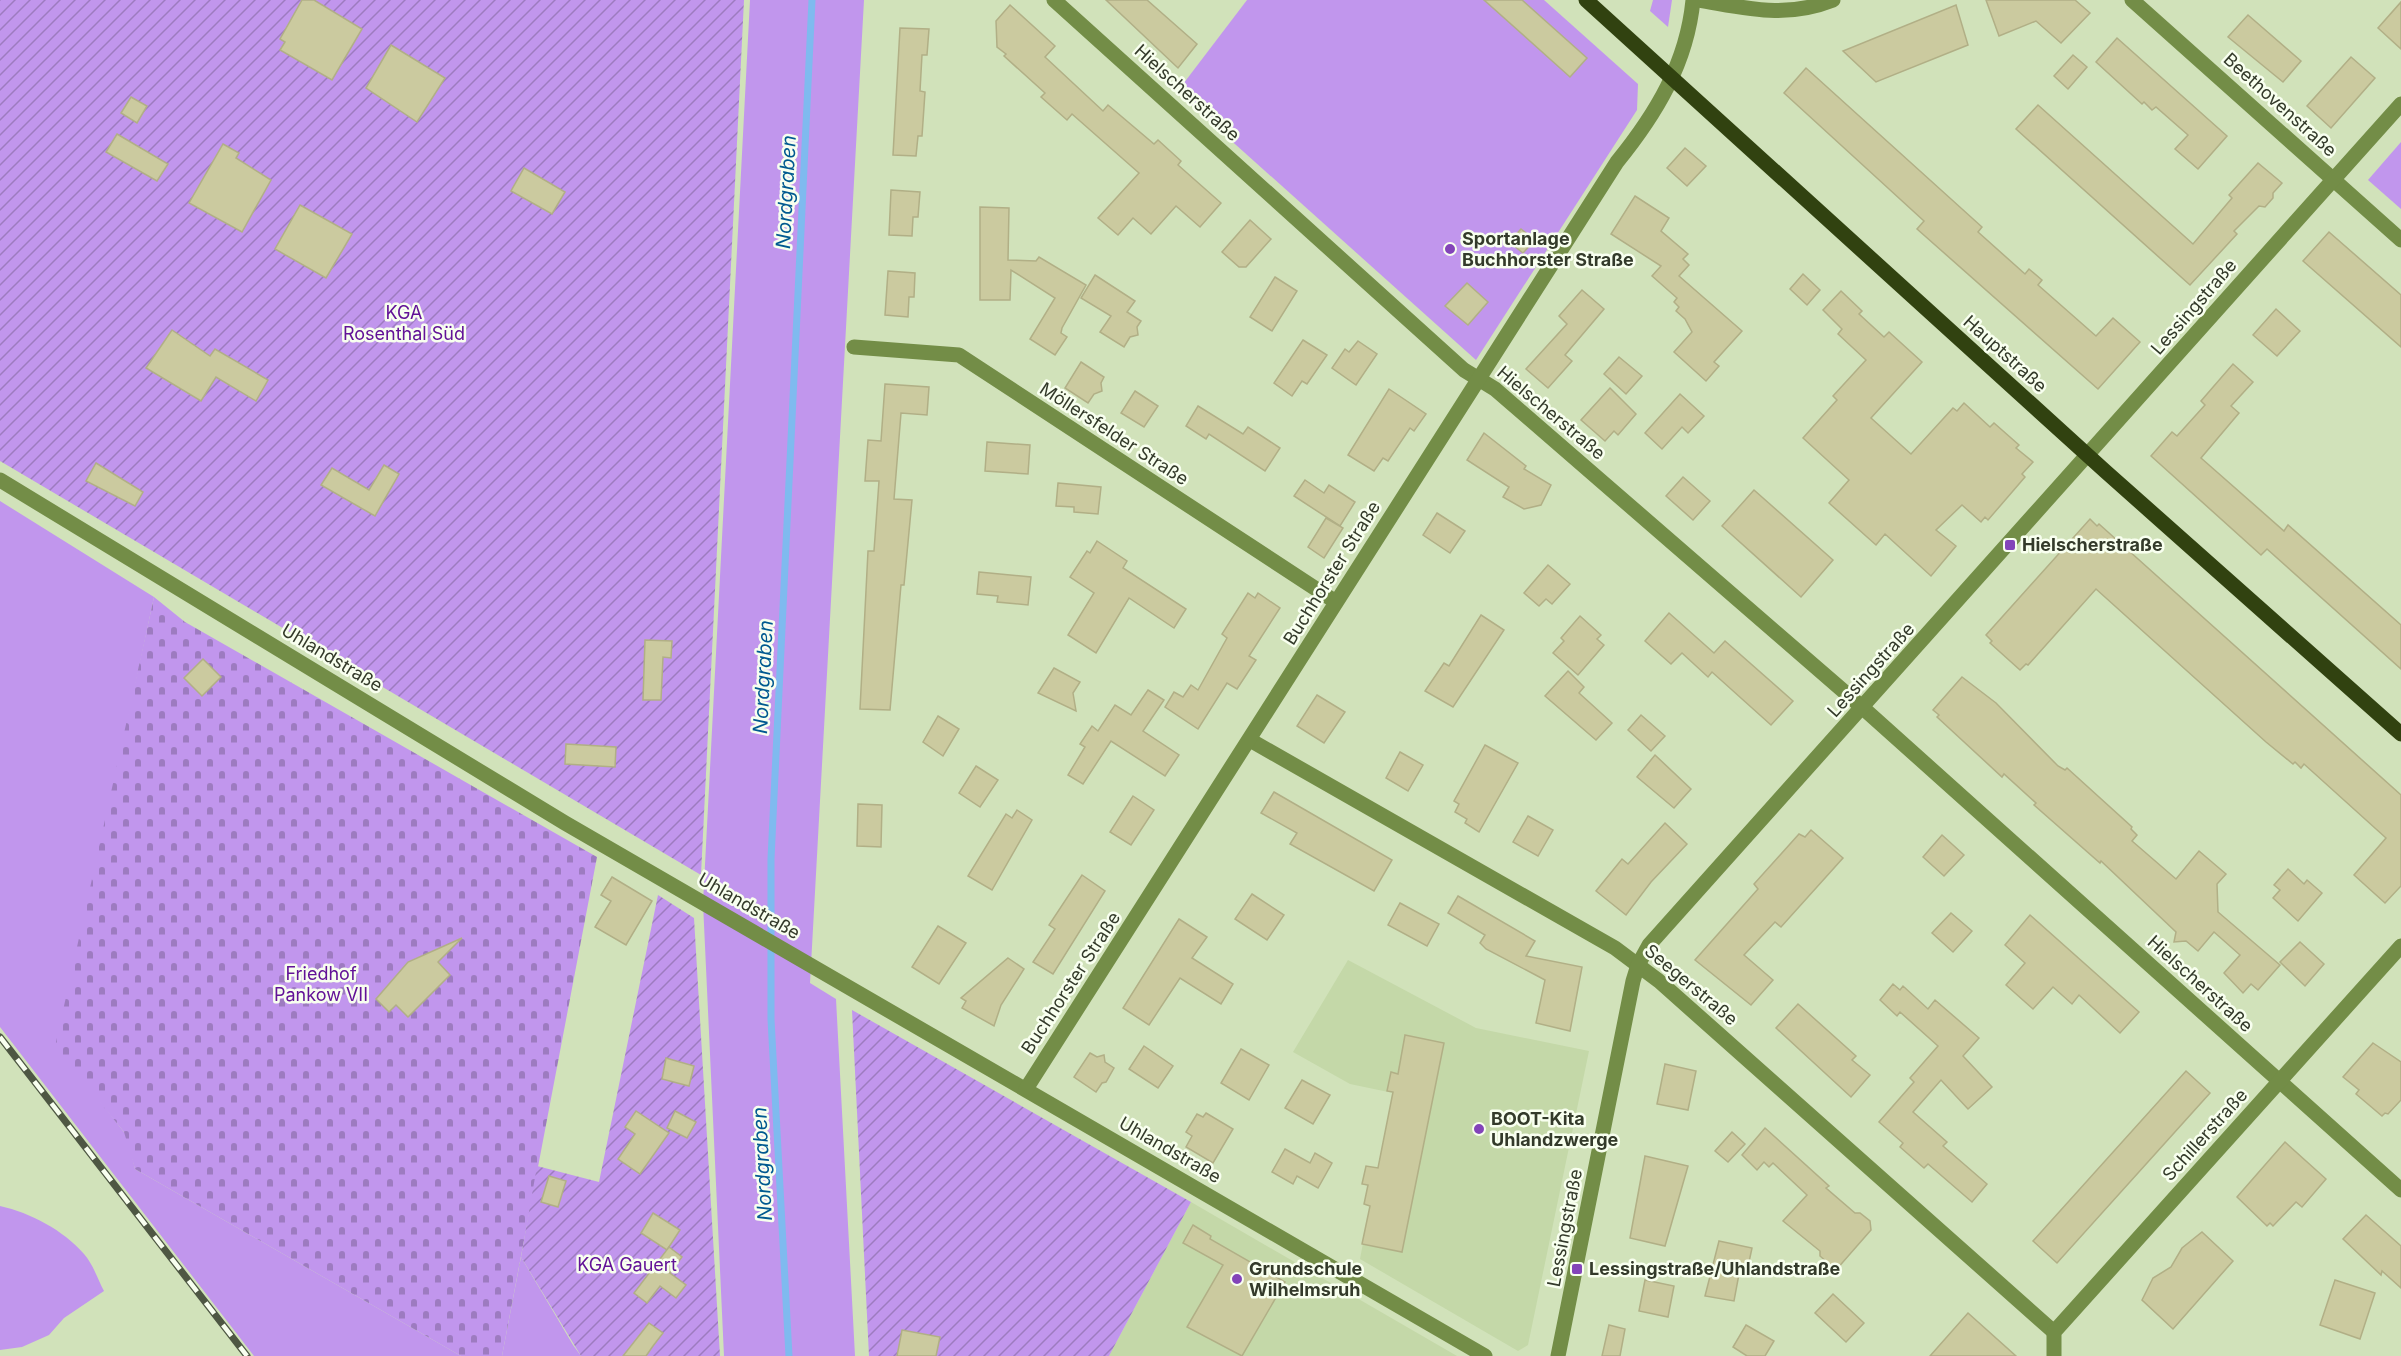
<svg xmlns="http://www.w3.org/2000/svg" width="2401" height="1356" font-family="Inter,sans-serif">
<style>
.built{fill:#c4d8a8}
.green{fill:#c196ed}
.cemetery{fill:url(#cemetery-stones)}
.garden{fill:url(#garden-furrows)}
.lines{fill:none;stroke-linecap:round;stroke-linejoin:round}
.stream{stroke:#7fbaef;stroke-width:7}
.building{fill:#cbca9f;stroke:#b1af86;stroke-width:1.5}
.minor{stroke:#738d47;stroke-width:15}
.major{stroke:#314210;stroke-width:15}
.rail-casing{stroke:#4e5743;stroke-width:7}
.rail{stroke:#f8ffef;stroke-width:4.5;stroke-dasharray:14;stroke-linecap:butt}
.poi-dot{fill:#8344b9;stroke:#f8ffef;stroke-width:2}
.labels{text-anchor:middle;stroke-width:5;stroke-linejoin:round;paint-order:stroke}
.street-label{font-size:18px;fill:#333a2a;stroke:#f8ffef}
.poi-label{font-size:18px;font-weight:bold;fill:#333a2a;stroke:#f8ffef;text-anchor:start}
.park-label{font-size:18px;fill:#621297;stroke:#f8ffef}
.water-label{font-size:20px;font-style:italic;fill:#005990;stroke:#f8ffef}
</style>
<defs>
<pattern id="cemetery-stones" width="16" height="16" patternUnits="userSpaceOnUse" patternTransform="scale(1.5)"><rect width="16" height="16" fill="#c196ed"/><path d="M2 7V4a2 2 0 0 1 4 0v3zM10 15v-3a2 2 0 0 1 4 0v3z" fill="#9d7bc0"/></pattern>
<pattern id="garden-furrows" width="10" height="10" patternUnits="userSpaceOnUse" patternTransform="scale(1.5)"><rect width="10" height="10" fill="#c196ed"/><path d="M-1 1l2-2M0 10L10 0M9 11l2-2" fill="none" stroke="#9d7bc0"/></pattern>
</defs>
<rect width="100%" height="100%" fill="#d1e2ba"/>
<g class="built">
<polygon points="1348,960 1476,1028 1589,1051 1528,1345 1518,1351 1360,1259 1370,1206 1364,1204 1368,1186 1362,1184 1366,1166 1378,1168 1393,1093 1350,1084 1293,1052"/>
<polygon points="1191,1202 1457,1356 1109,1356"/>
</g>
<g class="green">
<polygon points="750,0 864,0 810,983 836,999 855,1356 724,1356 703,903"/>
<polygon points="1247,0 1544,0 1638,84 1637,110 1476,360 1177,92"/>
<polygon points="1653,0 1672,0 1668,27 1650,11"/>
<polygon points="2401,142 2401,209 2368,180"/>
<polygon points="0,501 154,597 58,1047 127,1136 135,1169 461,1356 254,1356 0,1027"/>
<path d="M0,1206C31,1213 63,1230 84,1254C93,1264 98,1280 104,1291L64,1318L49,1335L22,1347L0,1350Z"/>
<polygon points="521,1257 573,1345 581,1356 502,1356"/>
</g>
<polygon class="cemetery" points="154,597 185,622 597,857 502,1356 461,1356 135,1169 124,1132 55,1047"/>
<g class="garden">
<polygon points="0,0 744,0 701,875 0,461"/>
<polygon points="658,895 694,918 720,1356 581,1356 521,1257 537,1166 599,1182"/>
<polygon points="852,1010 1191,1202 1109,1356 869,1356"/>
</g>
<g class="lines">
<polyline class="stream" points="789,1356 771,1019 771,859 812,0"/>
</g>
<g class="building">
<polygon points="302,0 314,0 362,29 332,80 280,50 285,42 280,39"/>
<polygon points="1106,0 1147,0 1197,44 1178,68"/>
<polygon points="1484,0 1522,0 1587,58 1570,77"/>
<polygon points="1986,0 2075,0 2090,13 2061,43 2036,21 1999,36"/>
<polygon points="2401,2 2401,49 2378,28"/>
<polygon points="1010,5 1055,46 1045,57 1103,111 1108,105 1154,144 1158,140 1181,161 1178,165 1221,203 1200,227 1176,206 1151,234 1133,218 1118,235 1098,218 1139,173 1072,114 1067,120 1041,97 1045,93 1004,56 1006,54 997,47 996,21"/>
<polygon points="1956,5 1968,45 1876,82 1843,51"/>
<polygon points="2248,15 2301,61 2283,82 2228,37"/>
<polygon points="900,28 929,29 927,55 922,55 920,91 925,92 922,136 918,136 916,156 893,155"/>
<polygon points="2117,38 2227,136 2198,169 2175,149 2188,135 2156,107 2152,110 2144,102 2142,104 2096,62"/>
<polygon points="391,45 445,78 417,122 366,88"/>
<polygon points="2073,55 2087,67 2068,89 2054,76"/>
<polygon points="2351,57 2375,78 2331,128 2307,106"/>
<polygon points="1806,68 1982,227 1978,232 2025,274 2029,269 2042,280 2038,285 2096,336 2113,318 2140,342 2098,389 1917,229 1924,221 1784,93"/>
<polygon points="131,97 147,106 137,123 121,113"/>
<polygon points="2038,105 2193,244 2232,198 2229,195 2258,163 2282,183 2273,193 2273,198 2265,207 2259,206 2234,231 2237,234 2190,285 2016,129"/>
<polygon points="117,134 168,164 157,181 106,152"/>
<polygon points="223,144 239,153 236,158 271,180 242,232 189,203"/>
<polygon points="1685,148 1706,166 1687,186 1667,168"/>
<polygon points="524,168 565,192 552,214 511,191"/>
<polygon points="891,190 920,192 918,217 913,217 912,236 889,235"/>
<polygon points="1635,196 1669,218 1661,231 1688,254 1683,259 1689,265 1679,276 1742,331 1714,362 1719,366 1706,381 1674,352 1692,332 1685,319 1676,311 1679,307 1674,302 1677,298 1652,276 1661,266 1611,234"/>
<polygon points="300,205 352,234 326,278 275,249"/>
<polygon points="980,207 1009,208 1008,260 1036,261 1039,257 1086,285 1062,328 1061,333 1067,337 1055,355 1030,339 1055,298 1011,270 1010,300 980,300"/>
<polygon points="1250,220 1271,239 1246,267 1239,267 1222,252"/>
<polygon points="1521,229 1535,240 1523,253 1509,242"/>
<polygon points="2329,232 2401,295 2401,347 2303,261"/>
<polygon points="888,271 915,273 914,297 909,297 908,317 885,315"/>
<polygon points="1803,274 1820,290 1807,305 1790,289"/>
<polygon points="1095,275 1135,301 1127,312 1141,321 1137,327 1138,335 1130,337 1124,347 1100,332 1111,316 1081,298"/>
<polygon points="1275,277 1297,291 1272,331 1250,317"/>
<polygon points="1467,283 1488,302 1468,325 1445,306"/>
<polygon points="1582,290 1604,309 1565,355 1572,361 1548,388 1526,369 1567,324 1559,316"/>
<polygon points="1841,291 1862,311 1859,314 1884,337 1889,332 1922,362 1871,418 1911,454 1953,408 1957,411 1964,403 1990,427 1994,423 2019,445 2016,448 2033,462 2022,474 2025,477 1988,520 1985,517 1981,522 1962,505 1936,530 1956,546 1931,576 1885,534 1876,545 1829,503 1849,480 1803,438 1837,400 1833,396 1866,360 1838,334 1842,329 1823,310"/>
<polygon points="2276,309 2300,331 2277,356 2253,335"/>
<polygon points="172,330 210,356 215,349 268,380 256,401 216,377 201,401 146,368"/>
<polygon points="1303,340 1327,355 1307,384 1302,381 1292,396 1274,383"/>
<polygon points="1358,341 1377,354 1356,385 1332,368 1345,349 1349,352"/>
<polygon points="1619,357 1642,376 1626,394 1604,374"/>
<polygon points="1081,362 1104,377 1101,383 1102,391 1094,394 1088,403 1065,388"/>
<polygon points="2233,364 2253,382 2231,406 2239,413 2201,458 2284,531 2288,525 2401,625 2401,669 2267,549 2261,555 2151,456 2172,432 2177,436 2205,405 2201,401"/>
<polygon points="885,384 929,387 927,415 901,413 894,499 912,500 904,585 901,585 890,710 860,709 868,551 874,551 879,481 865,481 868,440 881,441"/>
<polygon points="1610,388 1636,414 1618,435 1614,431 1605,441 1581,420"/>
<polygon points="1389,389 1426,414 1414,431 1410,428 1388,461 1383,458 1374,471 1348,455"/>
<polygon points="1135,391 1158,406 1144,427 1121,413"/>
<polygon points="1680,394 1704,416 1688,433 1682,427 1662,449 1645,433"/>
<polygon points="1198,406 1243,434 1248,427 1280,448 1265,471 1209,434 1206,439 1186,426"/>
<polygon points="1484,433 1526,466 1524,469 1551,485 1541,505 1524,509 1503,497 1509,487 1467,460"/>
<polygon points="987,442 1030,445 1028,474 985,471"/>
<polygon points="96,463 143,492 135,506 86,481"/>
<polygon points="384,465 399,474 375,516 321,485 332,468 369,490"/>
<polygon points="1683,477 1710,501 1693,520 1666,496"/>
<polygon points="1305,480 1324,493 1329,485 1355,502 1340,526 1294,496"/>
<polygon points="1058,483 1101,487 1098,514 1074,512 1074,507 1056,506"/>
<polygon points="1754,490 1833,560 1801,597 1722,526"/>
<polygon points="1437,513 1465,531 1450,553 1423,535"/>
<polygon points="1326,518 1343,528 1324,558 1308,547"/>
<polygon points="2090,519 2097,526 2099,524 2401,795 2401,886 2385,903 2354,875 2386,838 2304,764 2301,768 2295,762 2293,764 2266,742 2096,589 2028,665 2026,664 2020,670 1990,643 1992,641 1986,635"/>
<polygon points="1097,541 1127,561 1123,568 1186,609 1174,628 1129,598 1096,653 1068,635 1094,593 1070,577 1087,551 1090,553"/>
<polygon points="1548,565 1570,584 1552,604 1546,599 1539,606 1524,593"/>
<polygon points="979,572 1031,577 1028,605 997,602 998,596 977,594"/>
<polygon points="1248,593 1255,598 1258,593 1280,608 1249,656 1256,660 1237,689 1227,683 1198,729 1165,707 1174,692 1183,697 1191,685 1198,690 1227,638 1222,634"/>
<polygon points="1669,613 1714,653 1725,641 1793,701 1771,725 1712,672 1708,677 1682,653 1671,664 1645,641"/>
<polygon points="1481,615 1504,630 1453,707 1425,691 1444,663 1449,666"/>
<polygon points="1580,616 1601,635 1597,639 1604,645 1578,675 1553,653 1564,641 1561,638"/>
<polygon points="645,640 672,641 671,658 663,657 661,700 643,700"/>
<polygon points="203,659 221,677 202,696 184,678"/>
<polygon points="1054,668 1080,682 1073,693 1076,711 1038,693"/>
<polygon points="1568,671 1584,687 1579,693 1612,723 1596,740 1545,696"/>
<polygon points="1962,677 1996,703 2058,766 2065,770 2067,768 2132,827 2131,829 2137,835 2132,841 2176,879 2199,851 2226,874 2217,884 2218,912 2280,965 2258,990 2251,984 2243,993 2224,973 2240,955 2214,932 2198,951 2186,941 2174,942 2176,932 2101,861 2100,863 2034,805 2036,803 2004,774 2002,777 1937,717 1939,715 1933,710"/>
<polygon points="1148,690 1164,700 1143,731 1179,755 1165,776 1111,741 1083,784 1068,775 1085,747 1080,744 1092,726 1098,731 1115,705 1131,715"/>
<polygon points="1317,695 1345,712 1324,743 1297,726"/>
<polygon points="1641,715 1665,736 1651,751 1628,730"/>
<polygon points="938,716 959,729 943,756 923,742"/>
<polygon points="566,744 616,747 615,767 565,764"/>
<polygon points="1485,745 1518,763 1479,832 1465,823 1467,819 1455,812 1459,804 1454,801"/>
<polygon points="1400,752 1423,765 1408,791 1386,778"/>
<polygon points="1655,755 1691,789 1674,808 1637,777"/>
<polygon points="976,766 998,780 980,807 959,793"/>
<polygon points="1274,792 1392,860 1374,891 1290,844 1297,833 1261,813"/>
<polygon points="1133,796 1154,810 1131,845 1110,832"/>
<polygon points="858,804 882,805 881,847 857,846"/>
<polygon points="1017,810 1032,820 992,890 968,876 1006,814 1012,818"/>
<polygon points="1528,816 1553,830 1538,856 1513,842"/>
<polygon points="1665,823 1687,844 1651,882 1626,915 1596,891 1622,859 1628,864"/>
<polygon points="1811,830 1843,858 1781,927 1775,922 1744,955 1773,980 1751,1005 1695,960 1758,889 1754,884 1799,834 1805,837"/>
<polygon points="1942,835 1964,855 1944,876 1923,857"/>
<polygon points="2288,869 2304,884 2307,880 2322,893 2298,921 2273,898 2280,890 2274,885"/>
<polygon points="1082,875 1105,891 1053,974 1033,962 1055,929 1049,925"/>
<polygon points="612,877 652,901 626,945 595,927 611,901 601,895"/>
<polygon points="1252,894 1284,915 1267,940 1235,919"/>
<polygon points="1458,896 1535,941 1526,956 1582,967 1570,1031 1536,1023 1545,980 1486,949 1480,943 1485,935 1448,913"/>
<polygon points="1400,903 1439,924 1427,946 1388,925"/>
<polygon points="1951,913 1972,931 1953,952 1932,933"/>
<polygon points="2030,915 2139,1012 2120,1033 2079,995 2072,1004 2053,987 2033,1009 2006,985 2025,963 2005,945"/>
<polygon points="1179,919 1207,937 1192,958 1233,984 1221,1004 1180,978 1149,1025 1123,1008"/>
<polygon points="938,926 966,943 939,984 912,967"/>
<polygon points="462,938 438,962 450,975 408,1017 396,1005 389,1012 376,999 408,962"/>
<polygon points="2300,942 2324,964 2305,986 2280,962"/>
<polygon points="1008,958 1024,969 1001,1005 994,1026 962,1008 966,1001 961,998"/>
<polygon points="1893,984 1900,990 1903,986 1928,1009 1935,1000 1979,1038 1963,1056 1992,1087 1968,1109 1941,1080 1913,1112 1947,1142 1943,1146 1987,1184 1972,1202 1928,1164 1924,1168 1900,1147 1903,1143 1879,1122 1914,1082 1910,1078 1938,1046 1900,1012 1897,1016 1880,1000"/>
<polygon points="1798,1004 1856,1056 1852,1060 1870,1075 1851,1097 1776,1028"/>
<polygon points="1405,1035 1444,1043 1402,1252 1362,1244 1370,1206 1364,1204 1368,1185 1362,1184 1366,1166 1378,1168 1393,1092 1387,1091 1391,1072 1398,1074"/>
<polygon points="2373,1043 2401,1062 2401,1100 2388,1114 2385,1113 2382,1116 2356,1094 2359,1090 2343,1077"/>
<polygon points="1144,1046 1173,1066 1158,1088 1129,1069"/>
<polygon points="1241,1049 1269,1065 1249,1100 1221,1083"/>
<polygon points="1090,1053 1097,1057 1104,1055 1105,1062 1114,1068 1106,1082 1102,1083 1096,1092 1074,1077"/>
<polygon points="666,1058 694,1066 689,1086 662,1079"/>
<polygon points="1665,1064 1696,1071 1688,1110 1657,1104"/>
<polygon points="2186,1071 2210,1093 2057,1263 2033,1241"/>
<polygon points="1302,1080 1330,1095 1313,1124 1285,1108"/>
<polygon points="636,1111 669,1133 640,1174 618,1159 635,1134 625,1127"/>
<polygon points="675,1111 696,1122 687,1138 667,1128"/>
<polygon points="1206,1113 1233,1129 1213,1163 1186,1147 1192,1136 1186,1132 1197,1114 1203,1117"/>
<polygon points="1765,1128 1829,1186 1826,1188 1855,1213 1860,1213 1870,1221 1871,1230 1836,1270 1820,1256 1820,1251 1783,1221 1807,1195 1773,1163 1769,1167 1764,1162 1757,1170 1742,1155"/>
<polygon points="1732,1132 1745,1144 1728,1162 1715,1151"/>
<polygon points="2285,1142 2326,1179 2302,1207 2296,1202 2273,1226 2270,1223 2267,1226 2237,1197"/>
<polygon points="1285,1149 1310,1163 1315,1153 1332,1163 1318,1188 1297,1176 1293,1184 1272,1172"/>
<polygon points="1645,1156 1688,1166 1665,1246 1630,1238"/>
<polygon points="549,1176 566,1181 558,1207 541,1202"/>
<polygon points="653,1213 680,1230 667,1250 641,1233"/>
<polygon points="2366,1215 2401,1246 2401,1288 2382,1271 2381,1275 2343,1239"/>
<polygon points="1193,1225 1211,1236 1210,1239 1285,1282 1242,1356 1187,1327 1223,1265 1183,1243"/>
<polygon points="2202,1232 2233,1261 2173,1329 2142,1300 2153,1278 2171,1267 2182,1248"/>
<polygon points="1719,1241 1752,1248 1746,1276 1739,1274 1734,1301 1705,1296"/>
<polygon points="669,1247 682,1257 670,1273 686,1285 676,1298 660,1286 647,1303 634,1293"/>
<polygon points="1645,1280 1674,1286 1668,1317 1639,1311"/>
<polygon points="2335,1280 2375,1293 2360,1339 2320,1325"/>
<polygon points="1833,1294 1864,1323 1846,1342 1815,1313"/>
<polygon points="1968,1313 2016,1356 1930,1356"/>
<polygon points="649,1323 663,1333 653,1346 646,1356 623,1356"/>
<polygon points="1609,1325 1625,1329 1620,1356 1602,1356"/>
<polygon points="1746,1325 1774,1341 1765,1356 1747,1356 1733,1347"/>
<polygon points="902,1330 940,1337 936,1356 897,1356"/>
</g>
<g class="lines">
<g class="minor">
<polyline points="1054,0 1464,370 1495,389 1863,708 2401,1190"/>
<path d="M1698,0C1747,8 1785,19 1833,0"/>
<polyline points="2132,0 2401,240"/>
<polyline points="854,347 959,355 1336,602"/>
<polyline points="0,480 565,823 1485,1356"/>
<polyline points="1250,740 1615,948 1659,981 2054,1332"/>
<path d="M1026,1089L1617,162C1656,114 1687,63 1693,0"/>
<path d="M1558,1356L1633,981L1638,965L1649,945C1901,666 2152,386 2401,104"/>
<polyline points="2054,1356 2054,1332 2401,946"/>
</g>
<polyline class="major" points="1586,0 2105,471 2401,734"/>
<g class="rail-casing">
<polyline id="rail" points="0,1037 247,1356"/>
</g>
<use href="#rail" class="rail"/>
</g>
<g class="poi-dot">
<circle cx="1450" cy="249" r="6"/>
<rect x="2004" y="539" width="12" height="12" rx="3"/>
<circle cx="1479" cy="1129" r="6"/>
<rect x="1571" y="1263" width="12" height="12" rx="3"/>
<circle cx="1237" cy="1279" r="6"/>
</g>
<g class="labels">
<g class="street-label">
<text transform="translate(1187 93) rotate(42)" y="6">Hielscherstraße</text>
<text transform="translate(2280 105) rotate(42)" y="6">Beethovenstraße</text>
<text transform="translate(2194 307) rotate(-49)" y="6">Lessingstraße</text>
<text transform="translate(2005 354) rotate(42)" y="6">Hauptstraße</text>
<text transform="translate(1551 413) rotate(40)" y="6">Hielscherstraße</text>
<text transform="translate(1114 434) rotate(33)" y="6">Möllersfelder Straße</text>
<text transform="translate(1332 573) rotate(-58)" y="6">Buchhorster Straße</text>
<text transform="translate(332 658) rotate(31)" y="6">Uhlandstraße</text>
<text transform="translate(1871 670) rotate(-48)" y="6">Lessingstraße</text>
<text transform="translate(749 906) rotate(30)" y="6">Uhlandstraße</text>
<text transform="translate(1071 983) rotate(-57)" y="6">Buchhorster Straße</text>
<text transform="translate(2200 984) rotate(42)" y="6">Hielscherstraße</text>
<text transform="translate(1691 985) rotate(40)" y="6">Seegerstraße</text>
<text transform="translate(2205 1135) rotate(-48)" y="6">Schillerstraße</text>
<text transform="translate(1170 1150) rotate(30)" y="6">Uhlandstraße</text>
<text transform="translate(1565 1228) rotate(-79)" y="6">Lessingstraße</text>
</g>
<g class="poi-label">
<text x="1462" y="245">Sportanlage<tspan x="1462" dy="21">Buchhorster Straße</tspan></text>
<text x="2022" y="551">Hielscherstraße</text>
<text x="1491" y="1125">BOOT-Kita<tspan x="1491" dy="21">Uhlandzwerge</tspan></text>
<text x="1249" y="1275">Grundschule<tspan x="1249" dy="21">Wilhelmsruh</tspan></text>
<text x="1589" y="1275">Lessingstraße/Uhlandstraße</text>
</g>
<g class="park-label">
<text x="404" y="319">KGA<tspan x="404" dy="21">Rosenthal Süd</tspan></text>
<text x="321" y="980">Friedhof<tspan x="321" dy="21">Pankow VII</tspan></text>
<text x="627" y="1271">KGA Gauert</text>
</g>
<g class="water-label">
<text transform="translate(786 192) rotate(-87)" y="7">Nordgraben</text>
<text transform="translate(763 677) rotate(-87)" y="7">Nordgraben</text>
<text transform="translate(762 1164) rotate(-93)" y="7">Nordgraben</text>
</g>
</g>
</svg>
